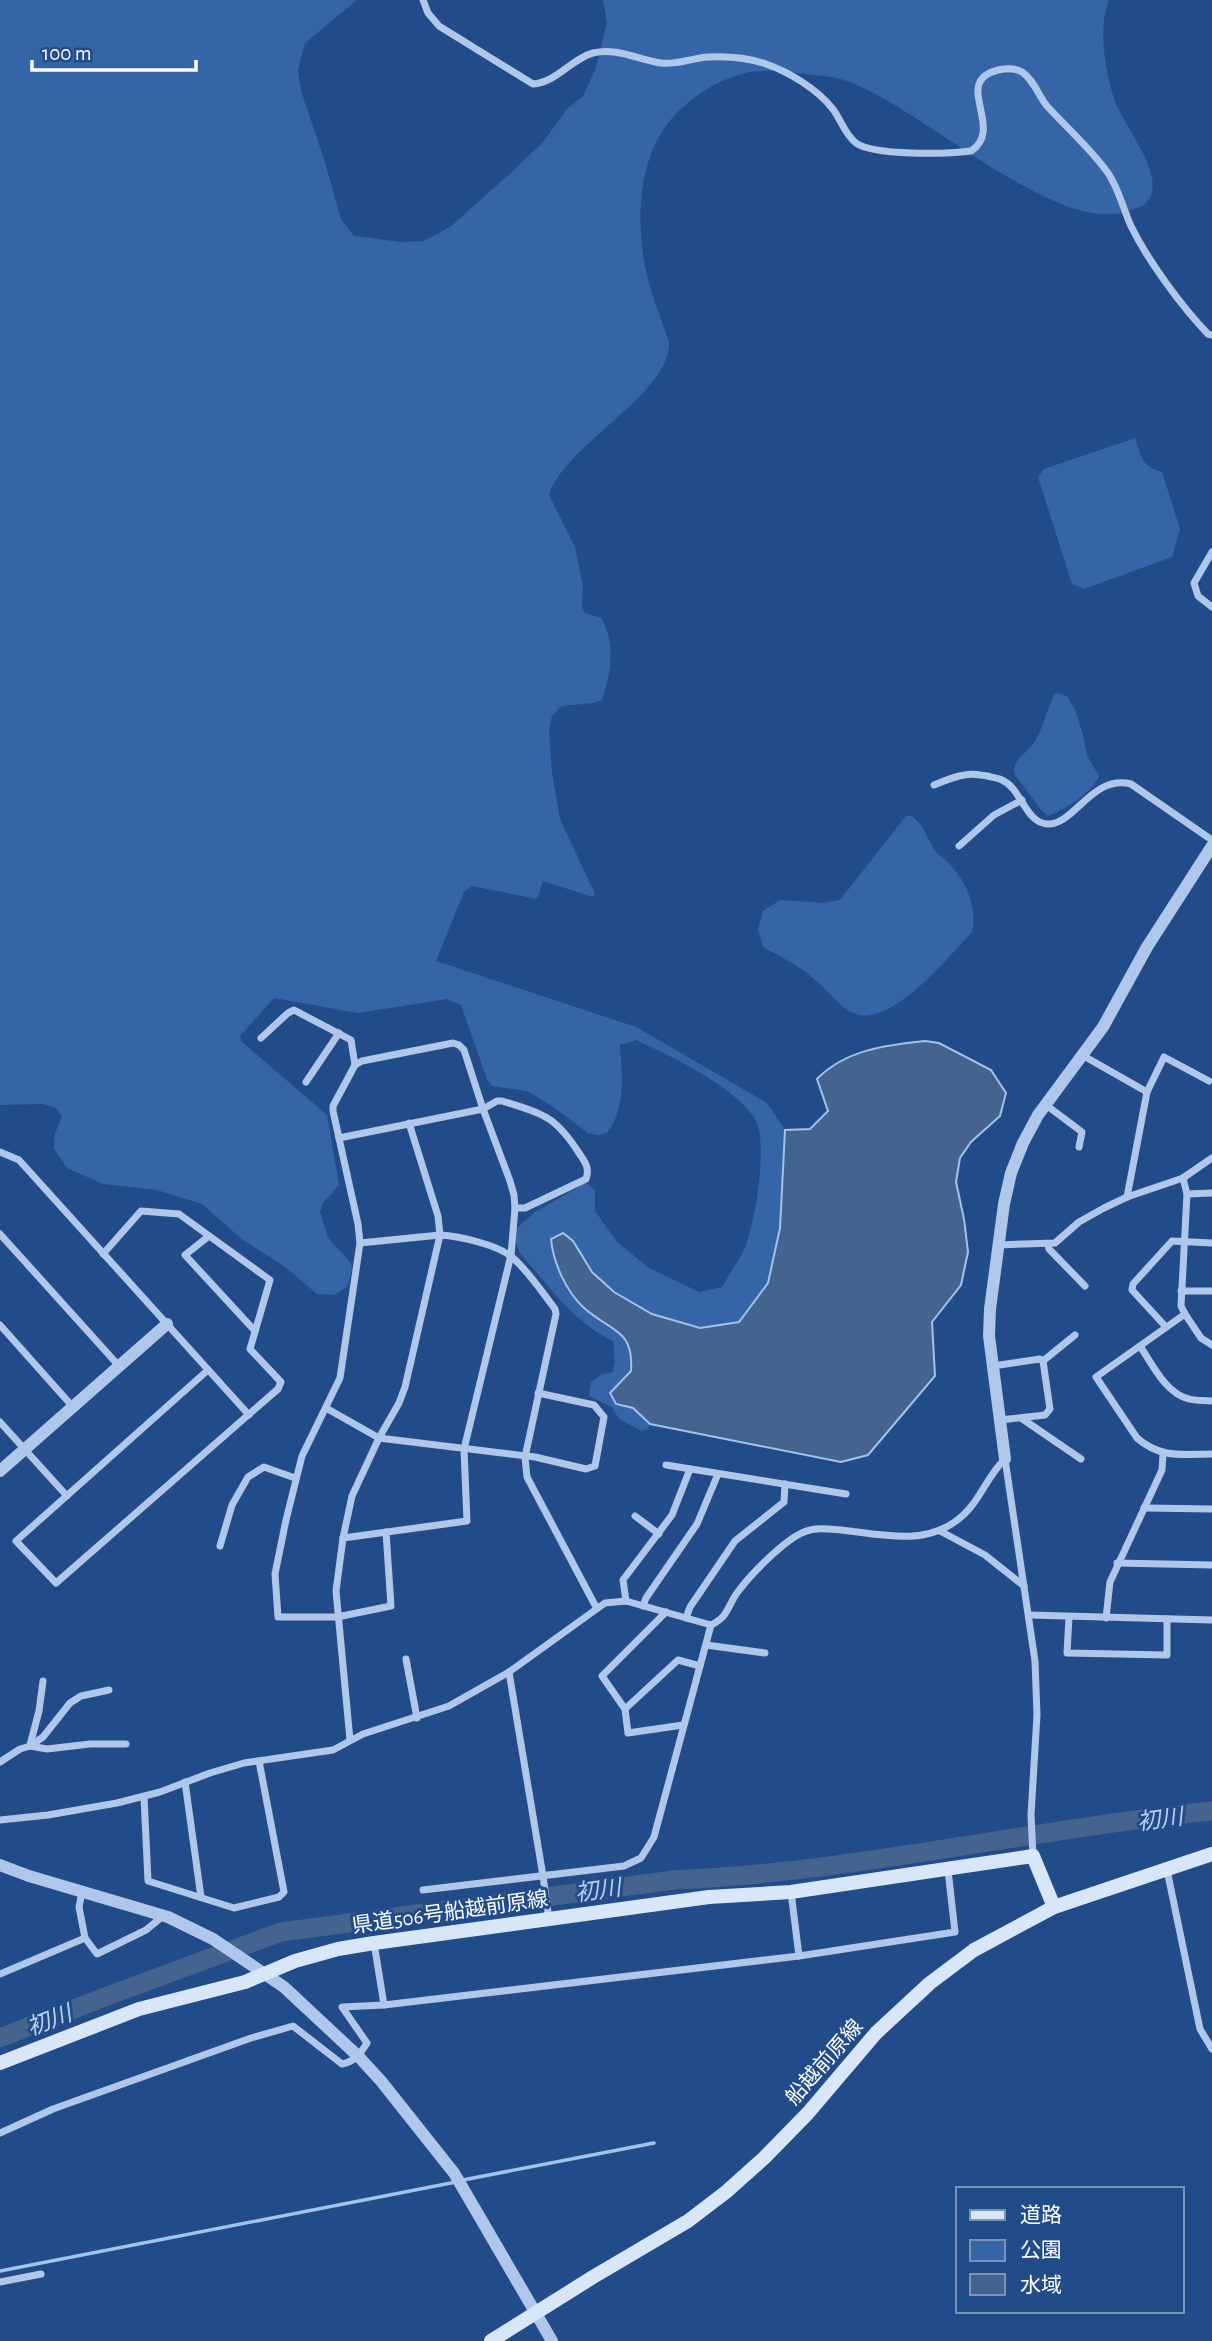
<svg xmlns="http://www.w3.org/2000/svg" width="1212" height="2341" font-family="'Alegreya Sans','Noto Sans JP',sans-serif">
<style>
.green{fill:#3665a7}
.water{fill:#45638f;stroke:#a2c2eb;stroke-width:2}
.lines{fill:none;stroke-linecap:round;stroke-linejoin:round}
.stream{stroke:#a2c2eb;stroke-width:3.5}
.river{stroke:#45638f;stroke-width:19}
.minor{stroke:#aec7ea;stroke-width:7}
.tertiary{stroke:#aec7ea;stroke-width:12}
.secondary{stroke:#d9e6f8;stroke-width:14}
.labels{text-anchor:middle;stroke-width:6;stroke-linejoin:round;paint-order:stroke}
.street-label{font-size:21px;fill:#fff;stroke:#224c89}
.water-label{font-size:23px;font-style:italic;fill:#bad2f2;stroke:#224c89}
</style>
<rect width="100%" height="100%" fill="#224c89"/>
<g class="green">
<path d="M0,0H357L305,43L298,70L301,91L324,159L341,219L354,236L402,242L424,241L450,227L513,171L544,141L567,109L583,96L595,70L607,23L603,0H1109C1097,27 1106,82 1118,108C1127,130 1170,181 1145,204C1142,207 1135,208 1131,210C1059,240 917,103 844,80C835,77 823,76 813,75C792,72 771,69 750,72C722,77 692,96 673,117C638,157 636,217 645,267C650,292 661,318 669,342C671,394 565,444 549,495L575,547L583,587L582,608L585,613L601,618C616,642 611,674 602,700L594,703L561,706L552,716L549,731L552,773L560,819L595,894L593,897L543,881L537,899L472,886L464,892L436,961L636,1027L767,1103L785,1130L780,1228L768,1284L739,1322L700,1328L652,1314L614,1292L592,1272L573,1241V1296L584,1307L622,1334L632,1352L631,1371L616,1404L633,1408L650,1424L648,1429L642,1431L619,1419L612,1407L589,1396L591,1382L601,1375L613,1372L615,1362L613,1341C573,1322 548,1285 520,1253L516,1243V1229L535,1212L586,1183L595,1190V1211L617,1242L649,1268L699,1292L722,1287C729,1274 738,1262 744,1250C755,1226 769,1141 755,1119C734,1086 671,1056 636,1040L620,1045C622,1074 626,1108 607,1133L598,1135L588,1133L552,1106L527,1091L492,1086L487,1079L461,1005L447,999L358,1013L274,998L240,1036L241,1041L327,1115L339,1185L323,1203L320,1212L328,1238L351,1263L352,1270L347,1287L334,1295L317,1294L284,1266L243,1240L202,1204L157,1190L103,1184L67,1168L54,1148L55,1133L62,1117L56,1108L43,1104L0,1105Z"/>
<path d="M1135,438C1141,456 1142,467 1162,472L1180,529L1172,557L1084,589L1072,584L1038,477L1044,469Z"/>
<path d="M1055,693L1067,696L1075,710L1083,735L1087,756L1099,776C1093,792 1064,810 1048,816L1042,811L1015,775C1011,760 1025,755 1033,744C1044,728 1046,710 1055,693Z"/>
<path d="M906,816H912C924,825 928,840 936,852C941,857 948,861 952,867C967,883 978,911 972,932C949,956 890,1030 853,1013C839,1007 826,988 813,978C798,965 781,957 763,947L758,929L763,911L780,900L825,903L840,900Z"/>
</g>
<path class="water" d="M925,1041L939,1043L991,1070L1006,1093L1000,1116L971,1142L960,1158L956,1182L964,1219L968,1252L961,1285L932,1322L935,1376L868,1455L841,1462L650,1424L633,1408L616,1404L610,1393L631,1371C634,1328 610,1332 583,1307C566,1291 553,1262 551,1239L563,1233L573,1241L592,1272L614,1292L652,1314L700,1328L739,1322L768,1283L780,1228L785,1130L810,1129L828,1111L817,1079C845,1050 886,1045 925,1041Z"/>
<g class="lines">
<g class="stream">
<polyline points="463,2180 654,2143"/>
<polyline points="0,2271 456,2182"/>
</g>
<path class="river" d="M0,2038L110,1995L281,1932L674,1880C855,1872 1032,1829 1212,1811"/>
<g class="minor">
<path d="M423,0L428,13L439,26L533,84C557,82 571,59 593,53C616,47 639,60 661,63C678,65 692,58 708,57C726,56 749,58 766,64C789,72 817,89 832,108C841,119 844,134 856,143C874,156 947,154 971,151C1002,131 962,91 986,75C996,69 1012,66 1022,72C1034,80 1038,95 1047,106C1067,128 1091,149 1108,173C1119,189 1123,209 1131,226C1148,261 1182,307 1208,334L1212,335"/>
<polyline points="1212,552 1194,583 1198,596 1212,607"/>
<path d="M934,785C944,781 955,776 965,775C972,773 980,775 987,776C991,777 998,778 1002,780C1021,788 1025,822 1047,824C1074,826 1092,774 1131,784L1212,840"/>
<polyline points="959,846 994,815 1022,800"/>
<polyline points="261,1038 288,1013 294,1010 351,1040 355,1065 333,1106 333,1111 358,1224 360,1243 340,1378 302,1456 286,1520 275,1574 278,1617 337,1617 391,1606 386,1532"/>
<polyline points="1082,1055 1147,1092"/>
<path d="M355,1065L362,1061L453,1043L459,1045L464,1050L483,1109L497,1101H502C544,1114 555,1116 579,1153C585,1162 590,1168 586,1179L525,1208H515"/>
<polyline points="306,1082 339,1033"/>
<polyline points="1046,1105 1082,1132 1079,1147"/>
<polyline points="339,1138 483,1109 510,1181 514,1195 515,1208 511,1255 464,1449 467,1521 343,1538"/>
<polyline points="0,1152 19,1160 249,1415"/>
<path d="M1183,1178L1187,1194L1181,1306L1185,1314L1096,1377L1137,1438C1161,1459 1183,1454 1212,1454"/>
<polyline points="1187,1194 1212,1193"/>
<polyline points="1127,1197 1147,1092 1164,1057 1209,1081"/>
<polyline points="0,1234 119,1366"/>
<polyline points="209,1236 185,1255 255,1331"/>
<path d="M360,1243L440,1235C459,1236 499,1245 513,1258C529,1272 542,1292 555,1309L556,1314L525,1457L527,1477L596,1607"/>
<polyline points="1048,1244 1049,1249 1085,1286"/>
<polyline points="998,1245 1055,1243 1079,1222 1104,1208 1127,1197 1183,1178 1212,1158"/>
<polyline points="103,1254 141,1211 179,1214 270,1280 250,1349 281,1382 278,1389 56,1583 16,1541 208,1370"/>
<polyline points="1181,1291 1212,1291"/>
<polyline points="1185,1314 1201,1338 1212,1345"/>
<polyline points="0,1325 73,1407"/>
<polyline points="1166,1327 1132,1290 1133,1284 1172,1241 1212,1243"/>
<path d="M1140,1346C1152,1364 1166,1394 1189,1399C1196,1401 1205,1400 1212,1401"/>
<polyline points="1043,1361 1075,1335"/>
<polyline points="993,1366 1040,1359 1043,1361 1050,1409 1045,1415 1000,1420"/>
<polyline points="326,1408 379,1438 535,1457 586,1469 595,1466 604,1417 594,1405 538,1393"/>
<polyline points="1021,1418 1081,1459"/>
<polyline points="0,1422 67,1496"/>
<polyline points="1005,1459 1035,1661 1037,1715 1031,1815 1033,1856"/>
<polyline points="666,1465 846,1494"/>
<polyline points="1144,1508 1212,1509"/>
<polyline points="635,1516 659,1534"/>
<polyline points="940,1531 985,1555 1024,1586"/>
<polyline points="220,1546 232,1505 248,1477 264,1467 295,1478"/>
<polyline points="1117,1563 1212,1565"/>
<polyline points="626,1601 623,1580 672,1515 690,1469"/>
<polyline points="643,1606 646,1598 697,1524 718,1474"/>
<polyline points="666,1612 602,1676 625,1709 628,1733 683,1725"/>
<polyline points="1029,1615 1212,1620"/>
<polyline points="1069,1617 1067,1653 1167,1655 1167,1619"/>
<polyline points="686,1618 690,1607 735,1541 784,1502 785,1484"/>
<polyline points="1106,1618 1110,1582 1162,1470 1163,1454"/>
<polyline points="706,1645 765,1653"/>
<polyline points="406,1659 417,1718"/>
<polyline points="509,1672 543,1876 548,1912 544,1920"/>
<polyline points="625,1709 678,1660 700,1666"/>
<polyline points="350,1740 336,1591 343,1538 352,1496 379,1438 399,1403 405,1387 440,1235 438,1216 409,1123"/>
<polyline points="30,1745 39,1711 43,1681"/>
<polyline points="30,1746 43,1737 70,1703 81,1696 109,1690"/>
<polyline points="0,1762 20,1749 30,1746 47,1749 90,1744 126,1744"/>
<polyline points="185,1782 201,1897"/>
<polyline points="144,1797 148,1881 234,1908 279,1897 284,1892 259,1761"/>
<path d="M0,1820L48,1815L117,1803L160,1792L210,1773L244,1763L333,1750L363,1734L449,1706L509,1672L605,1603L626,1601L711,1625C729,1616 727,1607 737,1593C750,1575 784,1540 804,1532C816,1527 829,1529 841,1530C880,1534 922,1546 956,1521C980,1504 985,1478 1005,1459"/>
<polyline points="1167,1870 1200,2029 1212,2049"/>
<polyline points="423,1890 624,1866 641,1858 654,1837 711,1625"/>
<polyline points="791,1892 799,1956"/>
<polyline points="85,1938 97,1954 146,1930 163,1916"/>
<polyline points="374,1943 384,2005"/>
<polyline points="0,1974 85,1938 79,1907 82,1892"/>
<path d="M0,2133L53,2109L251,2038L293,2026L342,2064C356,2061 360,2054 367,2043L342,2007L384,2005L799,1956L955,1932L948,1870"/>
<polyline points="0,2282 41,2274"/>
</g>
<g class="tertiary">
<polyline points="1005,1459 989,1336 990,1309 1004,1204 1011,1173 1023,1143 1038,1115 1103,1027 1147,947 1212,846"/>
<polyline points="0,1471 167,1324"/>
<polyline points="0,1865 29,1876 168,1917 213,1939 284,1987 359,2057 381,2081 454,2173 552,2341"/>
</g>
<g class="secondary">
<polyline points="0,2063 139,2009 245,1982 295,1961 338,1949 374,1943 709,1897 791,1892 1033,1856 1054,1907"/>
<polyline points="491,2341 593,2277 688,2221 726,2192 764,2158 808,2113 876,2033 930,1983 974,1950 1054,1907 1212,1854"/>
</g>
</g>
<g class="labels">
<g class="street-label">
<text transform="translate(450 1912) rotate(-8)" y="7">県道506号船越前原線</text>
<text transform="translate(824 2062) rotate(-49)" y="7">船越前原線</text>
</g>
<g class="water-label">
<text transform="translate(1160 1819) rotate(-8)" y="8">初川</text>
<text transform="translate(598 1890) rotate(-8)" y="8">初川</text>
<text transform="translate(49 2020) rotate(-21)" y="8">初川</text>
</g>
</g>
<rect x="956" y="2187" width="228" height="126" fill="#224c89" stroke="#7a94b8" stroke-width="2"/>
<rect x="970" y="2210" width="35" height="10" fill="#d9e6f8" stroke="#7a94b8" stroke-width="2"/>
<text x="1020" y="2222" font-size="21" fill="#ffffff">道路</text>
<rect x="970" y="2240" width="35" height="21" fill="#3665a7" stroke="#7a94b8" stroke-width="2"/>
<text x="1020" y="2257" font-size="21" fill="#ffffff">公園</text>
<rect x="970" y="2274" width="35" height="21" fill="#45638f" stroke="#7a94b8" stroke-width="2"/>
<text x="1020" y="2292" font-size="21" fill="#ffffff">水域</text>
<path d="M32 60v10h164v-10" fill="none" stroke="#ffffff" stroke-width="3.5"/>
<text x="42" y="60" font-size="21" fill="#ffffff" stroke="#224c89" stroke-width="5" paint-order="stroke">100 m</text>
</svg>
